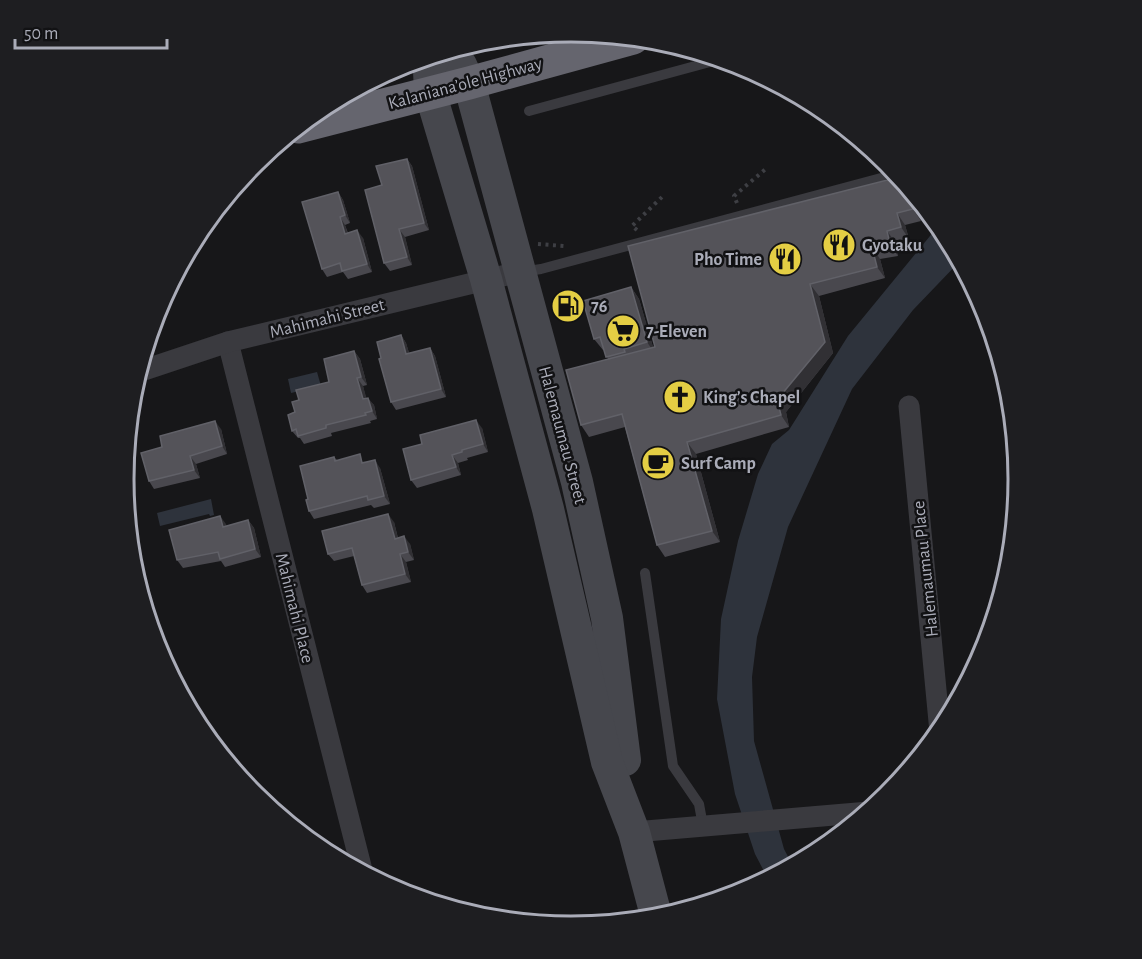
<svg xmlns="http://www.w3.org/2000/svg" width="1142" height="959" font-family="'Alegreya Sans',sans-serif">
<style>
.water{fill:#2e333c}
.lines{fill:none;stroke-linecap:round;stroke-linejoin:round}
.path{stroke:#3e3f44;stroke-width:4;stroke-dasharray:3 4.5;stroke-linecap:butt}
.lane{stroke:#3a3a3f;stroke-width:10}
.street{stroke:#3a3a3f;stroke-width:21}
.secondary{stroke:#46474d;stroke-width:32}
.highway{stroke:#65656e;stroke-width:33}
.wall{fill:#49484e}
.shaded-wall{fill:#313034}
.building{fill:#545359;stroke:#616168;stroke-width:1.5}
.labels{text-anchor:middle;stroke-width:5;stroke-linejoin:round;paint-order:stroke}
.street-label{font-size:18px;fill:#aaacb8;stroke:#121214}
.poi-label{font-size:18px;font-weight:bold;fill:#aaacb8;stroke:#121214;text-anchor:start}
.rim{fill:none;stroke:#aaacb8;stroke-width:3}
</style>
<rect width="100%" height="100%" fill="#171719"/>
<g class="water">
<polygon points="939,225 960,261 913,310 852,389 788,527 757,637 752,677 754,741 784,849 793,866 768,879 755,854 735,794 717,699 721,619 738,541 758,474 772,444 789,430 848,336"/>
<polygon points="317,372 321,386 291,393 288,379"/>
<polygon points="211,499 214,515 210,516 209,514 160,526 157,513"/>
</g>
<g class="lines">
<g class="path">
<polyline points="737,203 734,196 768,167"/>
<polyline points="637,230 632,226 662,197"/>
<polyline points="538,244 564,246"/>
</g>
<g class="lane">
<polyline points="529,111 721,59"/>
<polyline points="521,272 541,269 881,178"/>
<polyline points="645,573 673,766 699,804 703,826"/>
</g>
<g class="street">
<polyline points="228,342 363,874"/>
<polyline points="138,372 228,342 519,272"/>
<polyline points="909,406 940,732"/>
<polyline points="634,832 869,812"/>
</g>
<g class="secondary">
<polyline points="447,51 461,65 469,83 577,482 607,618 625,760"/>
<polyline points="435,55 429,71 430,92 486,279 548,509 607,762 634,832 657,919"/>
</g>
<polyline class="highway" points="298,127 469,83 633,38"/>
</g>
<g class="wall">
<polygon points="407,159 412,166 429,230 405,237 412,265 390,271 384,263 382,185"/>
<polygon points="899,177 921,221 905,225 909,239 895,242 898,256 880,259 885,278 819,296 833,353 786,412 789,427 696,454 720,542 665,557 657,545 625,427 589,437 581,425 608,359 604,350 603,350 594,339 631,287 639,299 653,347"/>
<polygon points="338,192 343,200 350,223 345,225 348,233 363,238 372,272 348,279 343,272 327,277 322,269"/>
<polygon points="401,335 406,343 409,353 430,348 435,356 446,397 396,410 391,402 381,358"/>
<polygon points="354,351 360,359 367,385 363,386 366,398 374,405 377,419 370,421 371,423 331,433 332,436 304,444 300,438 298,438 292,431 295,412 299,400 329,382"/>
<polygon points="482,428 488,452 467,458 468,460 458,463 461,475 417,488 411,480"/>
<polygon points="221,429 227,454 196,464 200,478 154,489 149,481 162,447"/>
<polygon points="334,457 337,460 366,462 380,468 390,504 374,508 371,505 314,519 309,511 308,499"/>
<polygon points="220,516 226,526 248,520 254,528 261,557 225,567 221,561 183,568 177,560"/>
<polygon points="394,522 398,538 410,544 414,560 406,562 411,582 367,593 362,585 354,556 334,561 328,554"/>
</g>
<g class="shaded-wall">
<polygon points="407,159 412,166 429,230 424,223"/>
<polygon points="907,187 915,196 921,221 913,209"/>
<polygon points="338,192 343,200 350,223 345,215"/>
<polygon points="897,213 905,225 909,239 901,227"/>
<polygon points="340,217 345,225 350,242 345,234"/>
<polygon points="399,229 405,237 412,265 407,257"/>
<polygon points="357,230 363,238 372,272 367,264"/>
<polygon points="887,231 895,242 898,256 890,244"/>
<polygon points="872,247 880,259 885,278 877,267"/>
<polygon points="810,284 819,296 833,353 786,412 789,427 781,415 777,400"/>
<polygon points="631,287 639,299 655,354 647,342"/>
<polygon points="401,335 406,343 412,362 406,354"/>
<polygon points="430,348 435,356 446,397 441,389"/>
<polygon points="354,351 360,359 367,385 361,377"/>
<polygon points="357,378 363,386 369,407 363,399"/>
<polygon points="368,398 374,405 377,419 372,411"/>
<polygon points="476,420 482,428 488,452 483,444"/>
<polygon points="215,421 221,429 227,454 222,446"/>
<polygon points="687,442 696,454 720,542 712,531"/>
<polygon points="452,455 458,463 461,475 456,467"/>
<polygon points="190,456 196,464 200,478 194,470"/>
<polygon points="375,460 380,468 390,504 384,496"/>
<polygon points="388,514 394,522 400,547 395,539"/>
<polygon points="220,516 226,524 229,535 223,527"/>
<polygon points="248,520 254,528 261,557 255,549"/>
<polygon points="404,536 410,544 414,560 408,552"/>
<polygon points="400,554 406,562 411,582 405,574"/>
</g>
<g class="building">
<polygon points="407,159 424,223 399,229 407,257 384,263 365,190 382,185 376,166"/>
<polygon points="899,177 907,187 913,209 897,213 901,227 887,231 890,244 872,247 877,267 810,284 825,342 777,400 781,415 687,442 712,531 657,545 622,414 581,425 566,370 655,347 628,246"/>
<polygon points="338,192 345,215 340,217 345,234 357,230 367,264 342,271 340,263 322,269 302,202"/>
<polygon points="631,287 647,342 624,349 625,352 606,357 600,337 594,339 583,301"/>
<polygon points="401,335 406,354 430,348 441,389 391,402 379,359 381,358 377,342"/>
<polygon points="354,351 361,377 357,378 363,399 368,398 372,411 365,413 366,415 326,425 326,428 298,436 296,429 292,431 288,415 295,412 292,402 299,400 296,390 329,382 324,359"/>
<polygon points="476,420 483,444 462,450 462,452 452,455 456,467 411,480 403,449 422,444 420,435"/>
<polygon points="215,421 222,446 190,456 194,470 149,481 141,453 162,447 160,436"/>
<polygon points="360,454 362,463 375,460 384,496 368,500 367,496 309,511 306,500 308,499 300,466 334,457 335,461"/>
<polygon points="388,514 395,539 404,536 408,552 400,554 405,574 362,585 352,548 328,554 322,531"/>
<polygon points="220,516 223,527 248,520 255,549 220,559 218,552 177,560 169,530"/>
</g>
<defs>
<g id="restaurant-disc" transform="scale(1.725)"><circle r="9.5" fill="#e4ce44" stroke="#121214"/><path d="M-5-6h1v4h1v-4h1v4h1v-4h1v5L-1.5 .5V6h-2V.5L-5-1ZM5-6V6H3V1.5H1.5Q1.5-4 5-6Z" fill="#111"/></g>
<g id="fuel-disc" transform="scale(1.725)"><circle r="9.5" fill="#e4ce44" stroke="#121214"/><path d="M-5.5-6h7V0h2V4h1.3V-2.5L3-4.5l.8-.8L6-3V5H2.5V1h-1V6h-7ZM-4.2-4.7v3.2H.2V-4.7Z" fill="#111"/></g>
<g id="supermarket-disc" transform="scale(1.725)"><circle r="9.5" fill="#e4ce44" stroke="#121214"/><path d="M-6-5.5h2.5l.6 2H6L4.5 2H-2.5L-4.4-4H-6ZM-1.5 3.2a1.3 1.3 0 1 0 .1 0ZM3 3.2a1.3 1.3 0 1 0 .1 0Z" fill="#111"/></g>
<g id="church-disc" transform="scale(1.725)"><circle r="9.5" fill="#e4ce44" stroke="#121214"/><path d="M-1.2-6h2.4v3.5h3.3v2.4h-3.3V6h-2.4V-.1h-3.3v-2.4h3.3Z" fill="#111"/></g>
<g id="cafe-disc" transform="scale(1.725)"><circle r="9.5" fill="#e4ce44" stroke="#121214"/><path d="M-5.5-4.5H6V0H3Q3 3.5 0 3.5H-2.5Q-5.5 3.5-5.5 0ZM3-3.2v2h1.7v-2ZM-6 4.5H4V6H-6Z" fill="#111"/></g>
</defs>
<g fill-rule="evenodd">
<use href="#restaurant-disc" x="839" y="245"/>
<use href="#restaurant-disc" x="785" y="259"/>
<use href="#fuel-disc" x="568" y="306"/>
<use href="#supermarket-disc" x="623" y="331"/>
<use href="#church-disc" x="680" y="397"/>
<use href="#cafe-disc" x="658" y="463"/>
</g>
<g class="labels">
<g class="street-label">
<text transform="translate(465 83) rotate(-15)" y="6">Kalaniana’ole Highway</text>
<text transform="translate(327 318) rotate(-14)" y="6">Mahimahi Street</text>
<text transform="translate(563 435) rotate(75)" y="6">Halemaumau Street</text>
<text transform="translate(925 569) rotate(-96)" y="6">Halemaumau Place</text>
<text transform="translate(295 608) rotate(76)" y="6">Mahimahi Place</text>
</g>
<g class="poi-label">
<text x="862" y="251">Gyotaku</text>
<text x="762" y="265" text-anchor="end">Pho Time</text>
<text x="591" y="312">76</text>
<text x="646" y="337">7-Eleven</text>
<text x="703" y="403">King’s Chapel</text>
<text x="681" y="469">Surf Camp</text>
</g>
</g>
<path d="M0 0H1142V959H0ZM134 479a437 437 0 1 1 874 0a437 437 0 1 1-874 0Z" fill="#1e1e21" fill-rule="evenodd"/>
<path class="rim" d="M134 479a437 437 0 1 1 874 0a437 437 0 1 1-874 0Z"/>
<path d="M15 39v9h152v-9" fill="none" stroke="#aaacb8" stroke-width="3"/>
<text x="24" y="39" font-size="18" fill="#aaacb8" stroke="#121214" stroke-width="4.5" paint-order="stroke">50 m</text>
</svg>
